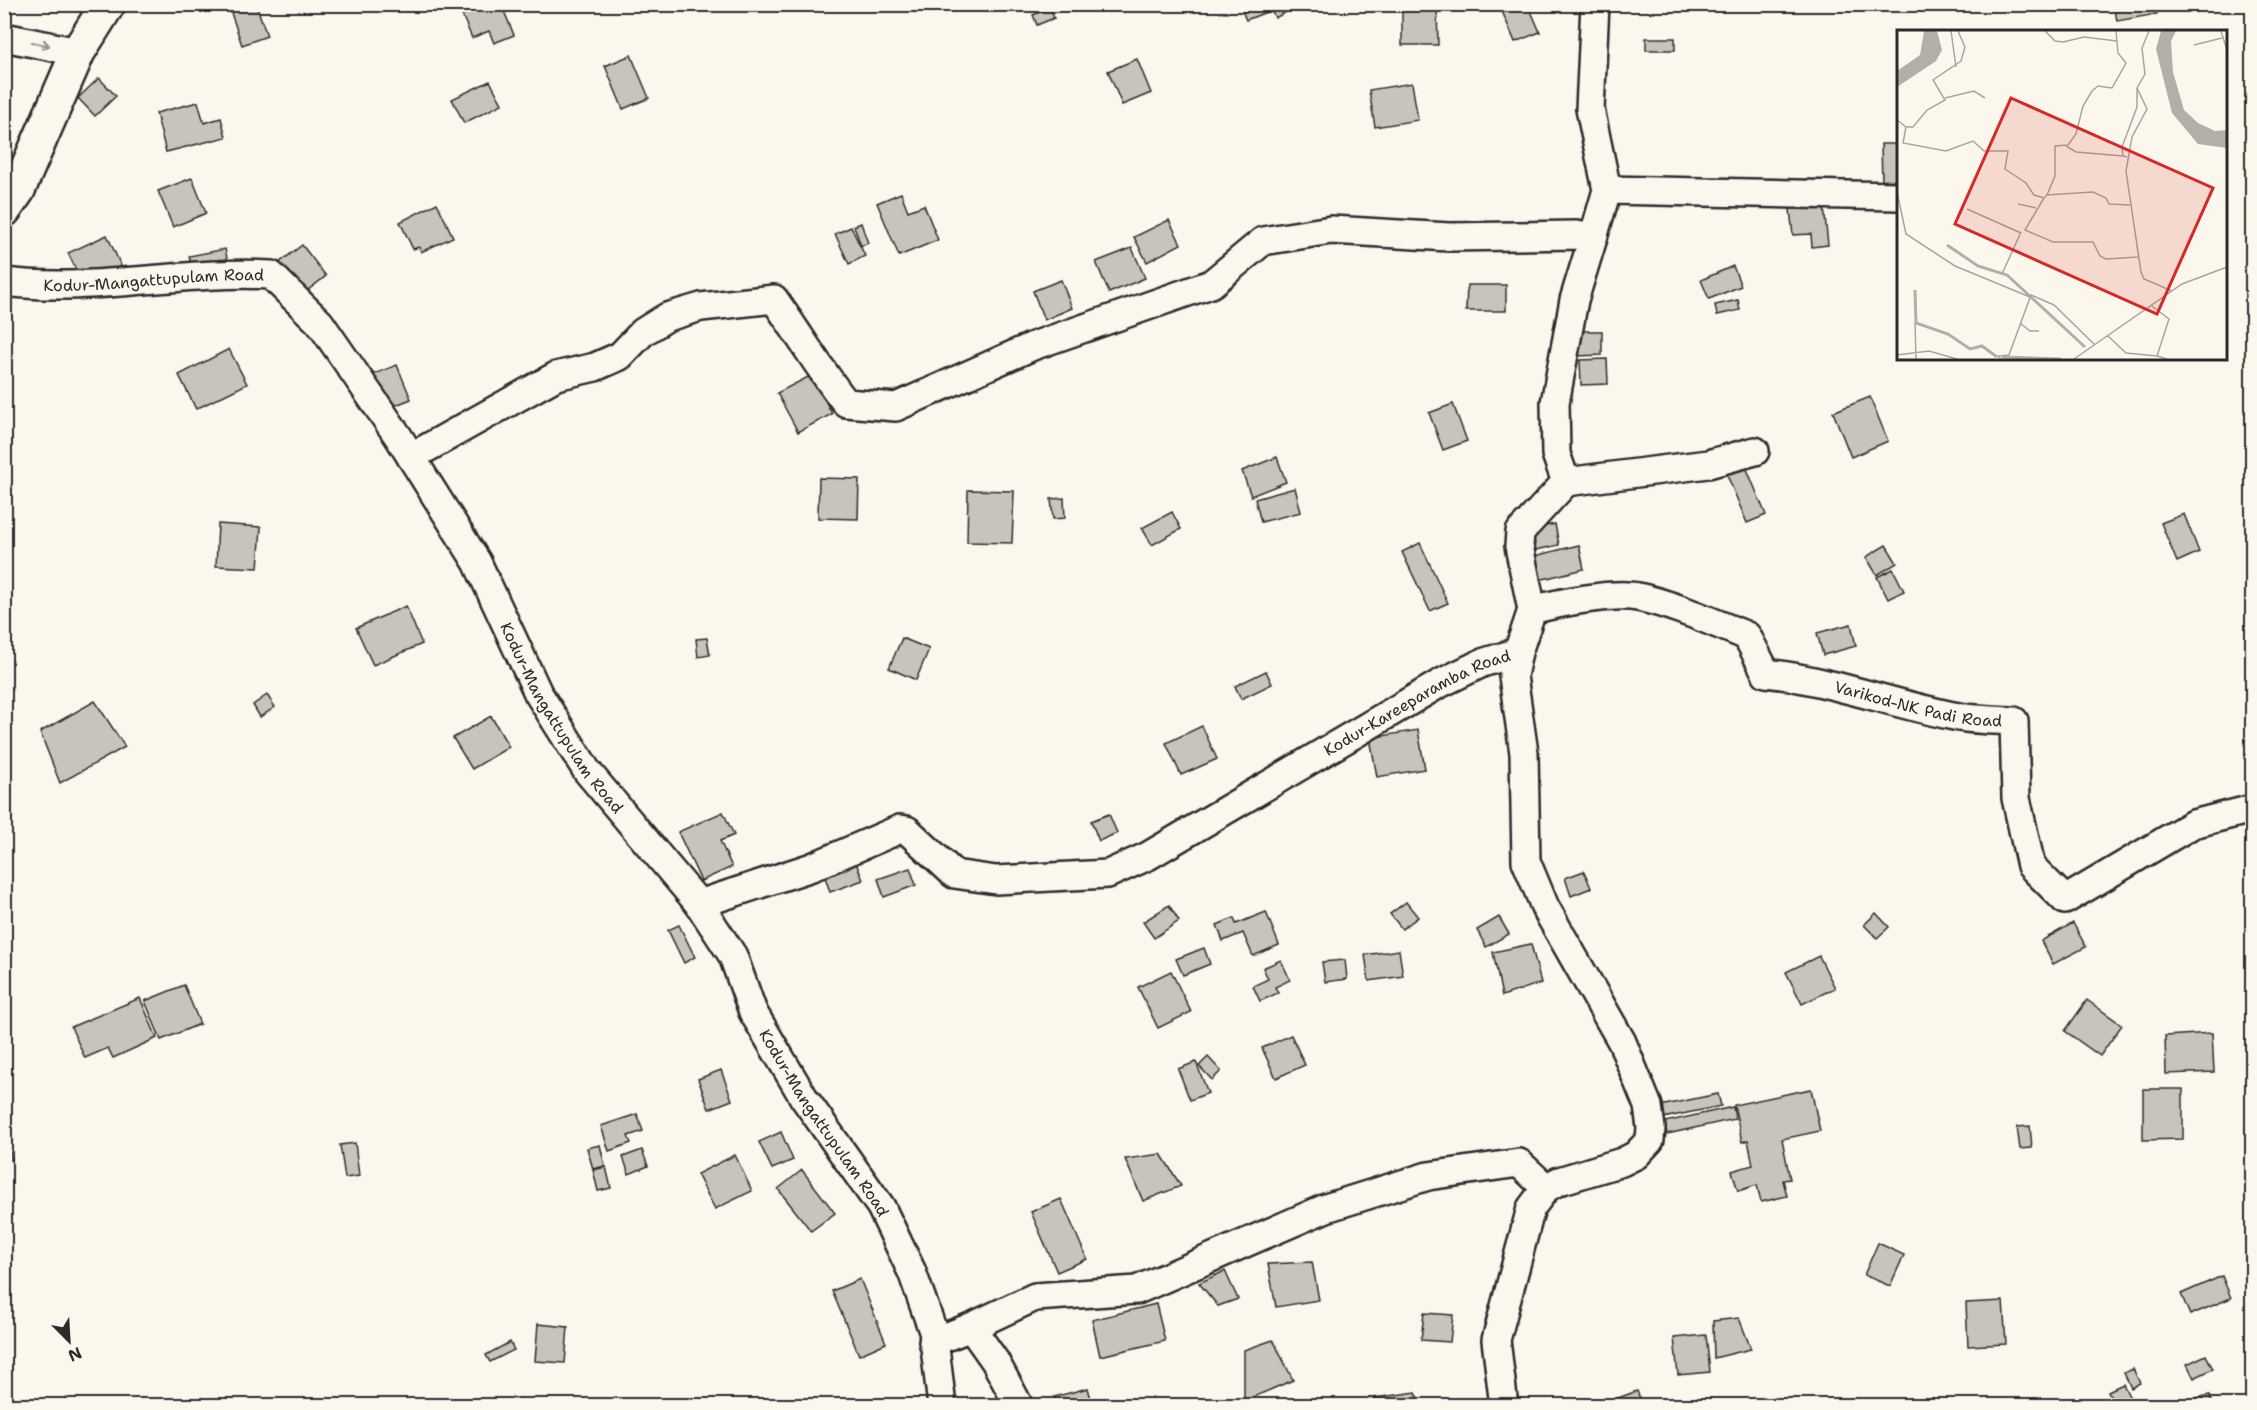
<svg xmlns="http://www.w3.org/2000/svg" width="2257" height="1410" font-family="'Shantell Sans',sans-serif">
<style>
.building{fill:#c7c4bc;stroke:#2b2b2b;stroke-width:1.5}
.lines{fill:none;stroke-linecap:round;stroke-linejoin:round}
.minor-casing{stroke:#2b2b2b;stroke-width:32}
.major-casing{stroke:#2b2b2b;stroke-width:38}
.minor{stroke:#fbf7ec;stroke-width:27}
.major{stroke:#fbf7ec;stroke-width:33}
.oneway{stroke:#93918c}
.labels{text-anchor:middle;stroke-width:4.5;stroke-linejoin:round;paint-order:stroke}
.street-label{font-size:16px;fill:#2b2b2b;stroke:#fbf7ec}
.inset-river{fill:none;stroke:#b1afa7;stroke-width:3}
.inset-road{fill:none;stroke:#a8a59f;stroke-width:1.5}
.view{fill:#d62828;fill-opacity:0.15;stroke:#d62828;stroke-width:3}
.inset-edge{fill:none;stroke:#2b2b2b;stroke-width:3}
</style>
<rect width="100%" height="100%" fill="#fbf7ec"/>
<filter id="ink" filterUnits="userSpaceOnUse"><feTurbulence type="fractalNoise" baseFrequency=".0167" numOctaves="2"/><feDisplacementMap in="SourceGraphic" scale="12" xChannelSelector="R" yChannelSelector="G"/><feConvolveMatrix kernelMatrix="1 2 1 2 8 2 1 2 1" color-interpolation-filters="sRGB"/></filter>
<g filter="url(#ink)">
<g class="building">
<polygon points="247,4 256,4 267,36 242,45 230,10"/>
<polygon points="486,4 501,4 514,35 494,43 489,31 472,38 462,15"/>
<polygon points="1260,4 1266,4 1269,11 1246,20 1242,11"/>
<polygon points="1269,4 1295,4 1296,7 1275,18"/>
<polygon points="1499,4 1528,4 1540,32 1515,42"/>
<polygon points="2114,4 2156,4 2157,14 2117,21"/>
<polygon points="1402,7 1437,7 1438,45 1402,45"/>
<polygon points="1050,8 1054,18 1037,25 1033,15"/>
<rect x="1646" y="38" width="29" height="12"/>
<polygon points="631,55 649,98 623,109 605,66"/>
<polygon points="1137,59 1151,93 1122,105 1108,71"/>
<polygon points="99,78 116,96 95,116 78,98"/>
<polygon points="490,81 502,104 464,123 452,99"/>
<polygon points="1412,83 1418,120 1375,127 1369,90"/>
<polygon points="198,102 204,123 221,118 226,137 166,152 156,113"/>
<polygon points="1881,144 1898,144 1898,180 1882,181"/>
<polygon points="192,178 206,213 173,227 158,191"/>
<polygon points="901,193 908,211 924,205 938,240 899,256 877,203"/>
<polygon points="1823,198 1828,245 1812,247 1811,234 1793,235 1789,201"/>
<polygon points="437,203 453,237 421,252 419,247 413,249 400,222"/>
<polygon points="1169,220 1181,244 1147,262 1134,237"/>
<polygon points="861,223 868,243 861,246 854,226"/>
<polygon points="851,227 865,256 849,264 835,234"/>
<polygon points="107,235 121,266 83,284 68,253"/>
<polygon points="302,245 326,276 303,294 279,263"/>
<polygon points="1132,248 1145,278 1109,293 1096,262"/>
<polygon points="225,249 228,262 192,269 189,256"/>
<polygon points="1733,266 1741,286 1709,299 1701,280"/>
<polygon points="1061,280 1072,308 1044,320 1033,291"/>
<polygon points="1467,285 1506,285 1506,311 1466,311"/>
<polygon points="1738,300 1740,310 1717,315 1715,305"/>
<polygon points="1574,331 1602,331 1602,355 1575,356"/>
<polygon points="229,349 247,384 196,409 179,375"/>
<polygon points="1607,359 1608,384 1581,385 1580,360"/>
<polygon points="397,365 411,399 386,409 372,375"/>
<polygon points="812,375 832,414 798,432 777,393"/>
<polygon points="1870,397 1888,441 1851,457 1833,412"/>
<polygon points="1453,404 1467,441 1443,450 1429,413"/>
<polygon points="1277,457 1286,482 1251,496 1242,471"/>
<polygon points="1744,462 1766,515 1747,523 1725,470"/>
<polygon points="819,478 859,479 858,519 818,518"/>
<polygon points="1295,488 1301,512 1261,522 1255,499"/>
<polygon points="968,490 1014,491 1012,543 967,542"/>
<polygon points="1064,498 1065,518 1053,519 1051,499"/>
<polygon points="1172,512 1181,529 1152,545 1142,528"/>
<polygon points="2184,514 2199,552 2177,562 2161,523"/>
<polygon points="218,524 261,527 258,568 216,566"/>
<polygon points="1555,524 1559,545 1536,550 1532,529"/>
<polygon points="1420,543 1448,603 1430,611 1402,552"/>
<polygon points="1579,545 1584,569 1535,581 1530,557"/>
<polygon points="1886,545 1897,563 1877,575 1866,557"/>
<polygon points="1893,569 1904,591 1888,599 1877,577"/>
<polygon points="406,606 422,644 373,665 356,628"/>
<polygon points="1851,624 1856,646 1823,655 1817,633"/>
<polygon points="707,638 710,655 698,657 696,639"/>
<polygon points="902,638 929,649 916,680 889,668"/>
<polygon points="1266,671 1272,684 1241,699 1235,686"/>
<polygon points="267,695 275,707 260,717 253,705"/>
<polygon points="95,701 125,747 60,783 40,732"/>
<polygon points="491,716 509,747 472,769 453,738"/>
<polygon points="1202,726 1217,759 1181,775 1166,743"/>
<polygon points="1418,730 1425,769 1377,777 1370,738"/>
<polygon points="723,812 734,835 720,841 732,867 701,881 678,832"/>
<polygon points="1109,814 1117,833 1099,841 1091,821"/>
<polygon points="856,863 863,880 830,892 824,874"/>
<polygon points="910,868 916,885 884,897 878,879"/>
<polygon points="1584,871 1591,888 1571,896 1565,878"/>
<polygon points="1406,902 1418,917 1402,929 1390,914"/>
<polygon points="1169,905 1179,921 1154,938 1143,922"/>
<polygon points="1266,912 1279,945 1253,956 1243,933 1223,941 1217,925 1234,918 1236,924"/>
<polygon points="1876,913 1889,927 1877,938 1864,925"/>
<polygon points="1499,917 1509,934 1486,947 1477,930"/>
<polygon points="2073,923 2086,947 2053,964 2041,941"/>
<polygon points="679,925 695,957 684,963 668,930"/>
<polygon points="1531,944 1541,983 1502,996 1493,952"/>
<polygon points="1204,948 1210,964 1183,975 1176,959"/>
<polygon points="1399,950 1403,976 1369,981 1365,955"/>
<polygon points="1819,956 1835,988 1802,1004 1786,972"/>
<polygon points="1281,960 1290,980 1275,987 1278,993 1260,1001 1253,986 1268,979 1263,968"/>
<polygon points="1345,960 1347,979 1325,982 1322,962"/>
<polygon points="1171,971 1191,1012 1158,1028 1138,987"/>
<polygon points="184,985 200,1024 161,1040 145,1001"/>
<polygon points="140,998 157,1038 113,1058 108,1048 85,1058 71,1027"/>
<polygon points="2087,1000 2122,1025 2100,1056 2065,1031"/>
<polygon points="2212,1033 2214,1072 2166,1074 2165,1036"/>
<polygon points="1291,1035 1305,1065 1276,1078 1262,1048"/>
<polygon points="1208,1057 1221,1071 1212,1080 1199,1066"/>
<polygon points="1196,1062 1208,1093 1190,1100 1178,1069"/>
<polygon points="721,1070 732,1100 709,1109 698,1079"/>
<polygon points="1811,1089 1820,1131 1782,1139 1790,1179 1783,1180 1787,1196 1761,1202 1757,1185 1738,1191 1732,1171 1753,1165 1748,1140 1742,1142 1734,1105"/>
<polygon points="2143,1089 2183,1089 2183,1139 2143,1140"/>
<polygon points="1718,1094 1721,1106 1653,1120 1650,1108"/>
<polygon points="1733,1107 1735,1119 1667,1134 1665,1122"/>
<polygon points="637,1114 643,1131 628,1136 631,1143 609,1151 601,1126"/>
<polygon points="2030,1126 2032,1148 2020,1149 2017,1127"/>
<polygon points="781,1132 793,1160 772,1169 759,1142"/>
<polygon points="355,1143 359,1176 345,1178 340,1145"/>
<polygon points="8,1144 12,1159 4,1161 4,1145"/>
<polygon points="600,1145 605,1166 593,1169 587,1148"/>
<polygon points="642,1150 648,1166 629,1174 623,1157"/>
<polygon points="1161,1154 1181,1186 1143,1201 1125,1159"/>
<polygon points="735,1155 752,1191 715,1209 697,1174"/>
<polygon points="606,1167 611,1188 598,1191 593,1170"/>
<polygon points="802,1170 835,1213 811,1231 778,1189"/>
<polygon points="1061,1199 1087,1259 1057,1272 1031,1212"/>
<polygon points="1878,1243 1904,1255 1890,1286 1864,1275"/>
<polygon points="1312,1262 1319,1300 1276,1307 1268,1264"/>
<polygon points="1225,1271 1238,1299 1218,1306 1199,1283"/>
<polygon points="2222,1276 2231,1298 2190,1315 2181,1294"/>
<polygon points="860,1279 886,1343 859,1355 832,1291"/>
<polygon points="2003,1301 2006,1344 1968,1346 1966,1303"/>
<polygon points="1156,1304 1165,1341 1100,1356 1092,1320"/>
<polygon points="1424,1313 1453,1315 1450,1342 1421,1340"/>
<polygon points="1739,1318 1751,1349 1714,1358 1713,1321"/>
<polygon points="538,1324 568,1327 565,1363 535,1361"/>
<polygon points="1706,1335 1710,1372 1678,1375 1674,1338"/>
<polygon points="1273,1340 1293,1380 1244,1401 1244,1350"/>
<polygon points="510,1342 514,1350 490,1362 486,1355"/>
<polygon points="2206,1355 2213,1369 2194,1378 2187,1364"/>
<polygon points="2133,1369 2140,1383 2131,1388 2124,1373"/>
<polygon points="2123,1384 2131,1400 2114,1406 2108,1391"/>
<polygon points="1088,1388 1093,1406 1056,1406 1054,1397"/>
<polygon points="1637,1391 1643,1406 1603,1406 1602,1404"/>
<polygon points="1416,1392 1420,1406 1376,1406 1375,1398"/>
<polygon points="2210,1395 2213,1406 2192,1406 2191,1399"/>
</g>
<g class="lines">
<g class="minor-casing">
<g id="minor">
<polyline points="4,37 78,52"/>
<polyline points="1607,190 1898,196"/>
<polyline points="1593,238 1607,190 1590,109 1595,4"/>
<path id="s1" d="M4,282C93,293 182,270 271,275L320,323L398,436L477,562L538,693L587,771L699,904L733,956L753,1012L804,1098L881,1207L912,1272L933,1331L942,1406"/>
<path d="M411,457L556,376L595,367L620,356L643,332L667,317L701,307L774,299C799,334 820,370 846,403L896,407L1033,346L1211,284L1263,241L1331,230L1449,237L1576,235L1593,238L1574,300L1555,403L1556,454L1566,482L1520,532L1519,546L1532,610"/>
<polyline points="1566,482 1708,464 1755,451"/>
<path id="s2" d="M1518,652L1532,610C1558,603 1613,592 1638,597C1675,605 1712,622 1747,636L1766,673C1831,680 1894,705 1959,717C1977,720 1996,720 2014,721L2016,798L2031,866L2065,900L2193,824L2252,809"/>
<path id="s3" d="M699,904L812,867L900,829L907,830L954,874L996,880L1108,874L1148,856L1439,684L1482,663L1518,652L1513,676L1524,753L1526,861L1545,907L1622,1042L1648,1106L1651,1128L1650,1140L1636,1155L1622,1162L1559,1181L1546,1188L1531,1208L1496,1340L1504,1406"/>
<polyline points="971,1327 1035,1297 1137,1290 1326,1208 1428,1176 1519,1163 1546,1188"/>
<polyline points="933,1342 971,1327 995,1361 1019,1406"/>
</g>
</g>
<g class="major-casing">
<polyline id="major" points="4,210 18,190 78,52 108,4"/>
</g>
<use href="#minor" class="minor"/>
<use href="#major" class="major"/>
</g>
<defs><path id="oneway-shaft" d="M-6 0H5M1.5-3L5.5 0L1.5 3" fill="none" stroke-width="1.6" stroke-linecap="round" stroke-linejoin="round" transform="scale(1.5)"/></defs>
<use class="oneway" href="#oneway-shaft" transform="translate(41 44) rotate(12)"/>
</g>
<g class="labels">
<g class="street-label">
<text dy="6" stroke="none"><textPath href="#s1" startOffset="150">Kodur-Mangattupulam Road</textPath></text>
<text dy="6" stroke="none"><textPath href="#s2" startOffset="465">Varikod-NK Padi Road</textPath></text>
<text dy="6" stroke="none"><textPath href="#s3" startOffset="795">Kodur-Kareeparamba Road</textPath></text>
<text dy="6" stroke="none"><textPath href="#s1" startOffset="800">Kodur-Mangattupulam Road</textPath></text>
<text dy="6" stroke="none"><textPath href="#s1" startOffset="1286">Kodur-Mangattupulam Road</textPath></text>
</g>
</g>
<g transform="translate(1897 30)">
<rect width="330" height="330" fill="#fbf7ec"/>
<path d="M27,1H40L45,20L39,31L0,57V41L23,25ZM264,1H279L274,11L276,42L287,80L301,93L318,101L330,100V118L301,114L275,83L259,19Z" fill="#b1afa7"/>
<path class="inset-river" d="M50,215L81,236L110,245L188,317M18,260L19,293L51,304L73,319L85,316L100,327M105,327L164,329"/>
<path class="inset-road" d="M54,1L59,37M148,1L158,11L166,12L187,7L220,11M219,1L221,23L229,33L215,58L201,56L195,61L186,76L179,104L171,115L158,116V146L150,165L196,162L209,168L212,174L233,175M252,1L245,18L248,44L240,58L250,79L235,107L229,141L244,242L247,249L275,261M324,1L330,20M297,15L325,8M48,68L77,61L88,68M0,90L9,97L6,113L49,121L76,111L87,121H111L108,139L129,153L137,165L147,168L150,165M9,97H16L30,80L48,70L36,50L64,31L68,17L61,1M169,116L179,122L226,126M230,127L226,126L225,117L240,77V58M0,162L9,204L58,236L133,267M147,168L128,200L156,212H196L203,226L209,229L241,227M121,174L139,178M70,179L124,203M105,244L124,202M255,276L272,289L260,326L270,329M18,293L19,329M123,293L133,301H142M210,305L229,323L260,326M0,325L32,321L60,329M104,329L101,326L112,325L134,265L157,275L197,314M177,329L285,254L330,237"/>
<path class="view" d="M114,68L316,158L260,284L58,194Z"/>
<rect width="330" height="330" class="inset-edge"/>
</g>
<rect width="2257" height="1410" fill="none" stroke="#fbf7ec" stroke-width="24"/>
<rect x="12" y="12" width="2233" height="1386" fill="none" stroke="#2b2b2b" stroke-width="2" filter="url(#ink)"/>
<g transform="translate(69 1341) rotate(156)" stroke="#fbf7ec" stroke-width="4.5" paint-order="stroke">
<path d="M0-4.5L10 22L0 15L-10 22Z" fill="#2b2b2b"/>
<text y="-9" font-size="16" font-weight="bold" text-anchor="middle" fill="#2b2b2b">N</text>
</g>
</svg>
